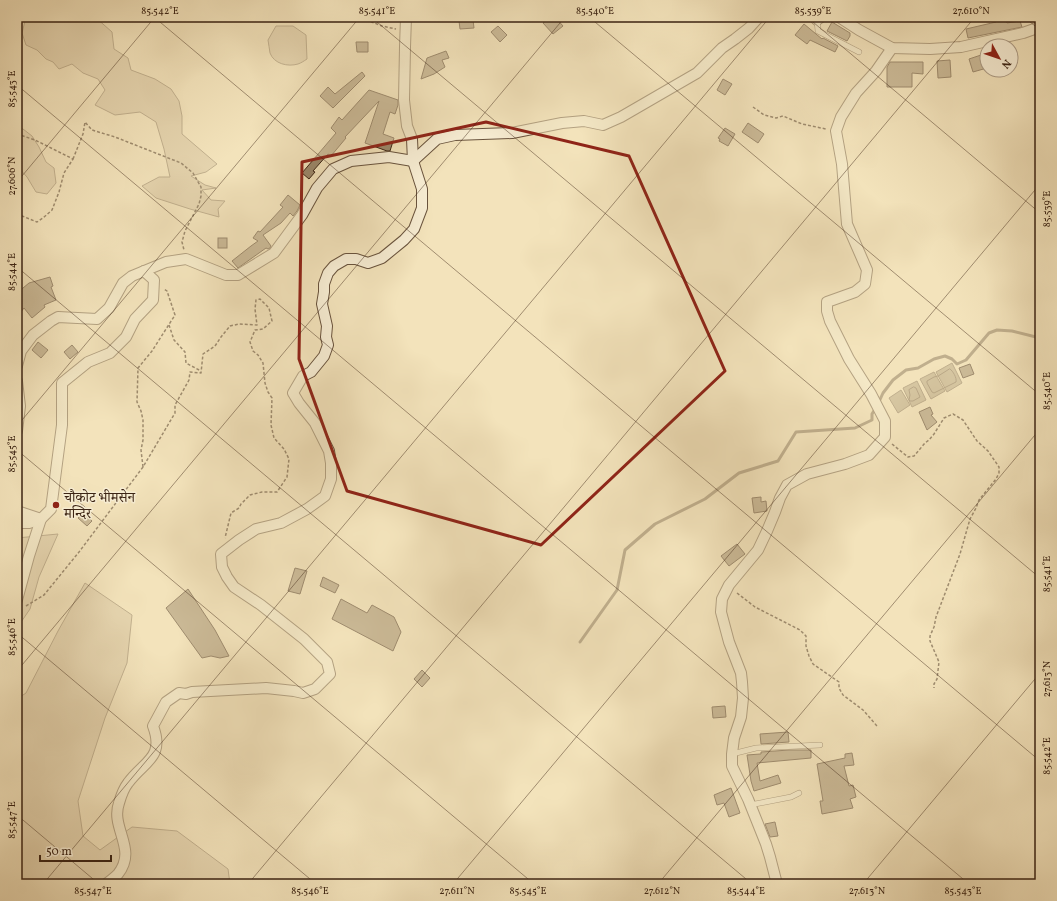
<svg xmlns="http://www.w3.org/2000/svg" width="1057" height="901" font-family="Vollkorn,'Noto Serif Devanagari',serif">
<style>
.green{fill:#d4c29e;stroke:#887258}
.water{fill:#b4a282;stroke:#846f56}
.lines{fill:none;stroke-linecap:round;stroke-linejoin:round}
.shore{stroke:#78624a;stroke-width:1}
.stream{stroke:#846f56;stroke-width:3}
.building{fill:#9b876a;stroke:#3b2313}
.service-casing{stroke:#69533d;stroke-width:6}
.minor-casing{stroke:#69533d;stroke-width:12}
.path{stroke:#3b2313;stroke-width:1.5;stroke-dasharray:3 2;stroke-linecap:butt}
.service{stroke:#f7edd3;stroke-width:5}
.minor{stroke:#f7edd3;stroke-width:10}
.marked{fill:none;stroke:#8f2418;stroke-width:3;stroke-linejoin:round}
.ticks{fill:none;stroke:#3b2313;stroke-width:1;stroke-opacity:0.45}
.poi-dot{fill:#8f2418;stroke:#f7edd3;stroke-width:1.5}
.labels{text-anchor:middle;stroke-width:3;stroke-linejoin:round;paint-order:stroke}
.poi-label{font-size:14px;fill:#3b2313;stroke:#f7edd3;text-anchor:start}
.neatline{fill:none;stroke:#3b2313;stroke-width:1.5}
.ticks-label{font-size:10px;text-anchor:middle;fill:#3b2313}
</style>
<rect width="100%" height="100%" fill="#f3e3bb"/>
<filter id="stains"><feTurbulence type="fractalNoise" baseFrequency=".005" numOctaves="4"/><feColorMatrix values="0 0 0 0 .2 0 0 0 0 .09 0 0 0 0 .02 0 0 0 .5 -.17"/></filter>
<radialGradient id="worn" r=".72"><stop offset=".6" stop-color="#630" stop-opacity="0"/><stop offset="1" stop-color="#630" stop-opacity=".3"/></radialGradient>
<g class="green">
<polygon points="28,17 95,17 112,32 114,49 128,58 131,70 155,79 171,89 179,101 182,116 182,134 217,164 206,172 191,176 205,185 216,188 202,190 211,200 225,201 218,209 219,217 190,209 156,198 142,186 159,177 170,177 164,149 156,122 140,112 115,115 95,105 105,90 98,79 83,73 72,64 59,69 53,62 46,59 37,50 26,45 22,33 25,21"/>
<path d="M276,26H293L306,35L307,59C304,61 301,63 298,64C288,67 274,64 270,53C269,49 269,44 268,40Z"/>
<polygon points="17,126 23,129 32,136 39,147 46,162 54,168 56,183 47,194 36,192 27,177 17,166"/>
<polygon points="58,534 39,577 30,609 17,628 17,538"/>
<polygon points="85,583 132,615 127,663 105,718 78,801 83,836 100,850 132,827 177,831 228,869 230,884 17,884 17,699 26,693 58,631"/>
</g>
<g class="water">
<polygon points="952,363 962,383 947,392 936,372"/>
<polygon points="934,372 945,391 931,399 920,379"/>
<polygon points="917,381 926,400 912,407 903,388"/>
<polygon points="901,390 910,405 898,413 889,398"/>
</g>
<g class="lines">
<g class="shore">
<path d="M950,369C953,371 957,378 956,382L934,393L932,392L927,383V381L934,377L938,376Z"/>
<polygon points="914,387 916,388 920,397 913,401 910,401 909,400 910,395 909,390"/>
</g>
<g class="stream">
<polyline points="878,404 883,393 893,380 906,370 918,368 934,359 945,356 952,359 957,364 966,360 989,333 997,330 1012,331 1040,338"/>
<polyline points="580,642 617,590 625,550 655,524 705,499 739,473 778,461 796,432 855,428 872,420 872,414 875,409"/>
</g>
</g>
<g class="building">
<polygon points="551,17 555,17 563,26 553,34 543,23"/>
<polygon points="1004,17 1007,23 1020,21 1022,27 968,38 966,29 996,22 995,20"/>
<polygon points="473,20 474,28 460,29 459,21"/>
<polygon points="832,22 850,33 850,36 847,41 827,31"/>
<polygon points="804,24 822,39 823,38 838,46 835,52 810,40 807,44 795,35"/>
<polygon points="498,26 507,35 500,42 491,32"/>
<polygon points="356,42 368,42 368,52 357,52"/>
<polygon points="446,51 449,58 442,60 445,67 434,74 421,79 427,58"/>
<polygon points="987,53 987,68 973,72 969,59"/>
<polygon points="950,60 951,77 938,78 937,61"/>
<polygon points="890,62 923,62 923,74 912,73 912,87 887,87 887,67"/>
<polygon points="362,72 365,76 333,108 320,96 328,87 335,94"/>
<polygon points="723,79 732,84 725,95 717,90"/>
<polygon points="369,90 398,100 398,105 395,114 390,112 383,134 394,138 390,151 387,151 365,143 379,101 345,137 346,138 331,156 328,154 313,171 315,172 309,179 302,173 336,133 331,128 339,117 342,120"/>
<polygon points="748,123 764,134 758,143 742,132"/>
<polygon points="725,128 735,134 728,146 719,141 720,139 718,138"/>
<polygon points="288,195 300,205 297,211 293,216 290,213 281,223 263,235 271,246 270,248 268,249 266,248 238,268 232,261 251,246 258,241 253,238 258,231 260,232 283,207 280,205"/>
<rect x="218" y="238" width="9" height="10"/>
<polygon points="50,277 53,286 51,287 56,300 44,305 45,307 32,318 24,308 17,317 17,293 29,283"/>
<polygon points="38,342 48,350 41,358 32,350"/>
<polygon points="72,345 78,352 70,359 64,352"/>
<polygon points="970,364 974,374 963,378 959,368"/>
<polygon points="930,407 933,414 931,415 937,422 927,430 919,412"/>
<polygon points="761,497 761,502 766,501 767,511 754,513 752,498"/>
<polygon points="84,513 92,521 87,526 78,518"/>
<polygon points="737,544 745,554 729,566 721,556"/>
<polygon points="295,568 307,571 300,594 288,591"/>
<polygon points="323,577 339,585 335,593 320,586"/>
<polygon points="188,589 215,630 229,656 220,658 211,656 202,658 166,608"/>
<polygon points="341,599 367,613 372,605 394,617 401,632 393,651 332,619"/>
<polygon points="422,670 430,678 422,687 414,679"/>
<polygon points="725,706 726,717 713,718 712,707"/>
<polygon points="788,732 789,742 761,744 760,734"/>
<polygon points="789,750 811,750 811,758 757,763 760,781 778,775 781,783 754,791 751,781 747,755 760,754 761,754 761,752"/>
<polygon points="852,753 854,765 844,766 849,786 853,785 856,797 850,799 853,808 822,814 820,801 823,801 817,764 845,758 845,754"/>
<polygon points="731,788 740,813 729,817 724,803 717,805 714,795"/>
<polygon points="775,822 778,836 770,837 765,824"/>
</g>
<g class="lines">
<g class="service-casing">
<g id="service">
<polyline points="817,20 818,31 859,52"/>
<polyline points="732,754 756,748 820,745"/>
<polyline points="750,805 791,797 799,793"/>
</g>
</g>
<g class="minor-casing">
<g id="minor">
<polyline points="814,17 817,20 821,17"/>
<polyline points="839,17 859,30 892,48 930,49 961,47 1023,33 1040,27"/>
<polyline points="413,161 437,139 455,135 512,133 562,123 584,121 603,125 621,117 697,73 722,48 735,39 749,28 759,17"/>
<polyline points="17,366 21,351 33,335 51,321 58,317 97,319 109,308 123,283 132,276 166,262 186,259 226,275 238,275 274,253 302,215 317,188 333,169 351,161 389,157 413,161"/>
<polyline points="17,381 20,406 17,431"/>
<polyline points="17,511 41,519 29,556 17,600"/>
<polyline points="17,523 29,523 41,519 51,509 62,425 62,383 88,362 110,353 126,337 135,319 153,300 154,280 144,271"/>
<path d="M106,884C110,881 115,877 118,874C138,849 110,828 119,803C121,796 124,788 128,783C144,761 165,758 153,726L166,702L179,693L186,694L192,692L266,688L294,691L303,693L315,689L330,674L327,662L304,639L261,605L234,587L227,577L222,567L221,554L239,540L256,529L281,523L307,509L325,496L331,479V463L329,451L315,423L299,403L293,393L303,376L311,372L324,356L328,345L326,337L327,326L322,304L324,292V284L328,273L334,266L346,259H356L368,263L382,258L404,240L414,229L422,208V189L413,161L412,139L407,126L404,100L405,47L406,17"/>
<polyline points="777,884 770,857 766,844 748,799 732,766 732,754 734,738 741,717 743,698 742,682 741,673 729,642 721,612 722,599 729,585 758,550 767,531 775,512 780,498 787,485 807,474 845,464 869,455 885,437 885,421 871,394 849,359 830,321 827,311 827,302 855,292 865,284 867,270 847,224 842,164 836,131 841,117 856,93 876,71 892,48"/>
</g>
</g>
<g class="path">
<polyline points="362,17 364,19 382,26 396,29"/>
<polyline points="753,107 764,115 776,118 783,116 802,124 826,129"/>
<polyline points="17,134 35,140 73,159 64,173 59,192 52,210 43,218 37,222 17,214"/>
<polyline points="73,159 83,134 85,122 92,130 115,137 181,163 193,173 201,187 201,196 199,204 185,231 182,242 184,250"/>
<polyline points="169,325 174,340 185,352 186,363 201,371"/>
<polyline points="892,444 908,457 914,456 925,443 929,440 934,434 944,418 953,414 963,420 977,441 988,451 999,467 999,473 996,479 979,500 976,508 970,519 960,554 936,617 934,627 930,636 930,641 939,662 937,679 934,684 934,688"/>
<polyline points="143,467 141,450 143,440 143,420 141,411 137,402 138,368 152,351 175,315 167,291 164,289"/>
<polyline points="737,593 755,607 800,630 806,636 806,646 809,656 813,664 839,682 839,688 843,695 863,710 877,726"/>
<polyline points="26,606 44,595 79,552 143,467 175,413 175,405 189,380 190,372 201,373 203,354 215,346 221,337 230,326 239,324 257,325 255,309 256,300 260,299 269,308 272,321 263,329 255,330 250,342 253,351 258,355 263,363 265,383 268,392 272,398 271,425 274,438 284,449 289,459 287,477 277,492 262,492 250,495 241,504 239,508 231,513 225,538"/>
</g>
<use href="#service" class="service"/>
<use href="#minor" class="minor"/>
</g>
<path d="M0 0H1057V901H0ZM486,122L629,156L725,371L541,545L347,491L299,359L302,162Z" fill="#f3e3bb" fill-opacity=".55" fill-rule="evenodd"/>
<path class="marked" d="M486,122L629,156L725,371L541,545L347,491L299,359L302,162Z"/>
<path class="ticks" d="M154,17L1040,761M371,17L1040,578M589,17L1040,395M807,17L1040,213M1024,17L1040,30M17,85L969,884M17,182L155,17M17,267L752,884M17,426L360,17M17,450L534,884M17,633L316,884M17,671L565,17M17,815L99,884M43,884L770,17M248,884L975,17M453,884L1040,184M658,884L1040,429M863,884L1040,673"/>
<circle class="poi-dot" cx="56" cy="505" r="4"/>
<g class="labels">
<g class="poi-label">
<text x="64" y="502">चौकोट भीमसेन<tspan x="64" dy="16">मन्दिर</tspan></text>
</g>
</g>
<rect width="1057" height="901" fill="none" stroke="#f3e3bb" stroke-width="44"/>
<g transform="translate(999 58) rotate(130)"><circle r="19" fill="#f7edd3" stroke="#ac9c86"/>
<path d="M0-3L7 15L0 10L-7 15Z" fill="#8f2418"/>
<text y="-6" font-size="11" font-weight="bold" text-anchor="middle" fill="#3b2313">N</text>
</g>
<path d="M40 855v6h71v-6" fill="none" stroke="#3b2313" stroke-width="2"/>
<text x="46" y="855" font-size="12" fill="#3b2313" stroke="#f7edd3" stroke-width="3" paint-order="stroke">50 m</text>
<rect x="22" y="22" width="1013" height="857" class="neatline"/>
<g class="ticks-label">
<text x="160" y="14">85.542°E</text>
<text x="377" y="14">85.541°E</text>
<text x="595" y="14">85.540°E</text>
<text x="813" y="14">85.539°E</text>
<text x="971" y="14">27.610°N</text>
<text transform="translate(11 89) rotate(-90)" y="4">85.543°E</text>
<text transform="translate(11 176) rotate(-90)" y="4">27.606°N</text>
<text transform="translate(1046 209) rotate(-90)" y="4">85.539°E</text>
<text transform="translate(11 272) rotate(-90)" y="4">85.544°E</text>
<text transform="translate(1046 391) rotate(-90)" y="4">85.540°E</text>
<text transform="translate(11 454) rotate(-90)" y="4">85.545°E</text>
<text transform="translate(1046 574) rotate(-90)" y="4">85.541°E</text>
<text transform="translate(11 637) rotate(-90)" y="4">85.546°E</text>
<text transform="translate(1046 679) rotate(-90)" y="4">27.613°N</text>
<text transform="translate(1046 756) rotate(-90)" y="4">85.542°E</text>
<text transform="translate(11 820) rotate(-90)" y="4">85.547°E</text>
<text x="93" y="894">85.547°E</text>
<text x="310" y="894">85.546°E</text>
<text x="457" y="894">27.611°N</text>
<text x="528" y="894">85.545°E</text>
<text x="662" y="894">27.612°N</text>
<text x="746" y="894">85.544°E</text>
<text x="867" y="894">27.613°N</text>
<text x="963" y="894">85.543°E</text>
</g>
<rect width="100%" height="100%" filter="url(#stains)"/>
<rect width="100%" height="100%" fill="url(#worn)"/>
</svg>
